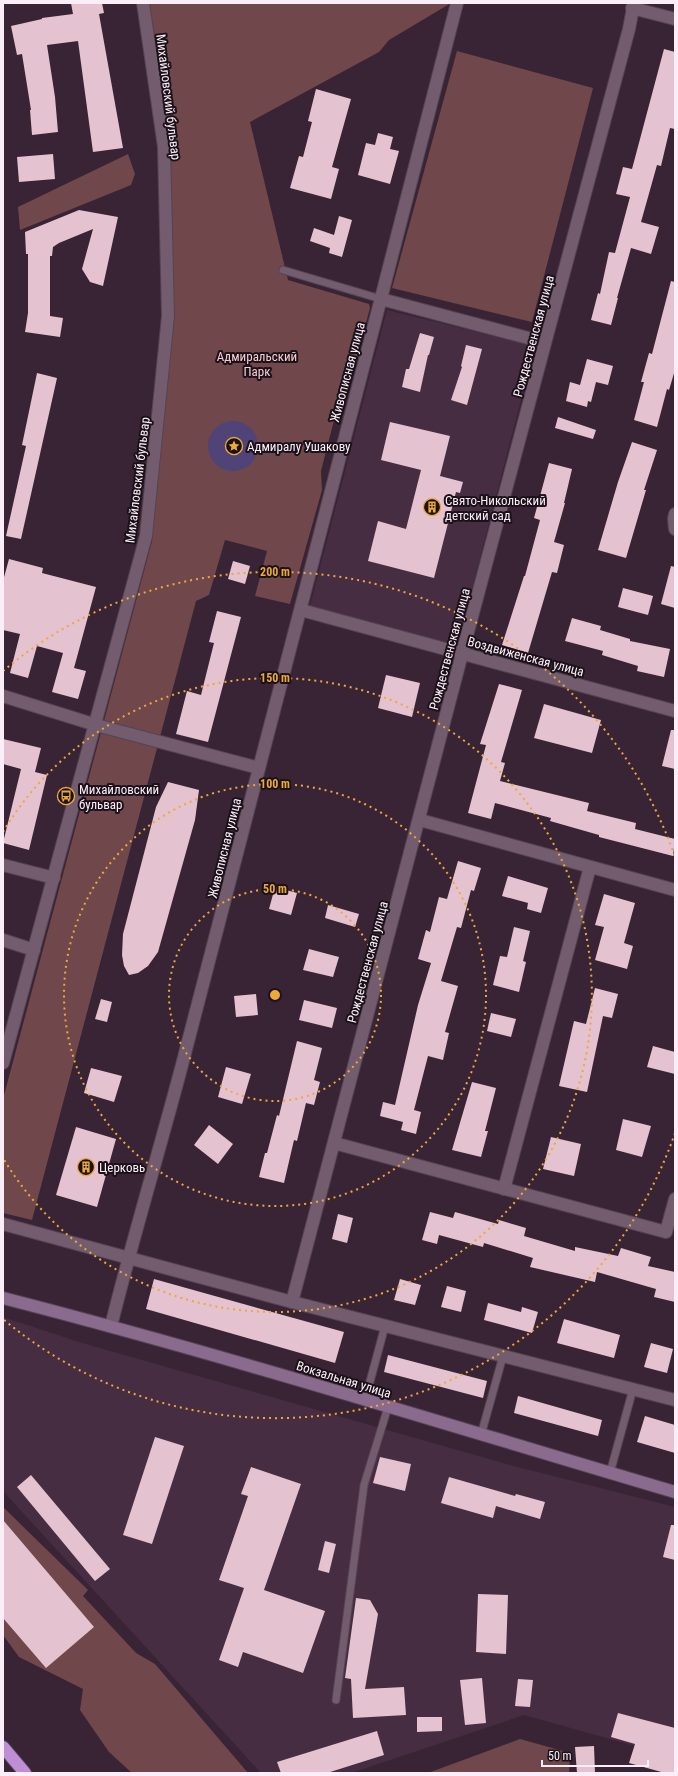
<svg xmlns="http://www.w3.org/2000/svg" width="678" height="1776" font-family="'Roboto Condensed',sans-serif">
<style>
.built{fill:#472d42}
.green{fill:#70474a}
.water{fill:#4f4377}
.building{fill:#e5c2cf}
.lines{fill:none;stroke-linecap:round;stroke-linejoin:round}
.lane-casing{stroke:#554352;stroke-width:9}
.street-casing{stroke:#554352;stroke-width:14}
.secondary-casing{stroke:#554352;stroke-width:14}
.highway-casing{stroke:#554352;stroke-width:14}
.lane{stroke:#745c6f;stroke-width:7}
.street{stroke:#745c6f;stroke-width:12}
.secondary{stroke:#8a6b8e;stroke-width:12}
.highway{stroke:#be8ed7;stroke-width:12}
.ring{fill:none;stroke:#eca93a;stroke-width:2;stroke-dasharray:2 4}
.labels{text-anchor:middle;stroke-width:4;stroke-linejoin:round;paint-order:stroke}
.street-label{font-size:13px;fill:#fceef9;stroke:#1b1119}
.park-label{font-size:13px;fill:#f6cdd0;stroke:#1b1119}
.poi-label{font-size:13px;fill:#fceef9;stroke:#1b1119;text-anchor:start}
.centre{fill:#eca93a;stroke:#1b1119;stroke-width:2}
.ring-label{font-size:12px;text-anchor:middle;font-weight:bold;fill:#eca93a;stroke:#1b1119;stroke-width:4;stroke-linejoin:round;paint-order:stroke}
</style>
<rect width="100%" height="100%" fill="#392435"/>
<g class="built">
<polygon points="387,310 535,346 457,646 310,606"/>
<polygon points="3,1317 82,1343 510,1465 675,1507 675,1757 524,1715 351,1773 261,1773 3,1491"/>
</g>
<g class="green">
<polygon points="149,3 451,3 389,40 379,52 250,122 288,280 369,304 370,308 352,374 342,389 321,471 322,490 290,604 255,596 267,551 225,540 209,595 196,601 32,1220 3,1213 3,1099 152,541 173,317 169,168"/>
<polygon points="457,51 593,88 532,322 392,288"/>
<polygon points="128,154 135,174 131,185 20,230 18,207"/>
<polygon points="3,1507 88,1590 83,1596 136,1653 155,1664 248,1773 132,1773 109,1752 80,1710 83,1689 19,1657 3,1635"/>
<polygon points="520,1739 570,1753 569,1773 428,1773"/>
</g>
<circle class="water" cx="233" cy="446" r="25"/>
<g class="building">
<polygon points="71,3 102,3 104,13 99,14 123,148 93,152 78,41 47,45 55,97 58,132 32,135 30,110 31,110 22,54 17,55 11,26 42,19 42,18 73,14"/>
<polygon points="664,49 675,52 675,129 670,128 661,166 657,165 641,222 659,227 651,254 631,248 617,298 618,298 611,325 591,320 598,293 600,294 609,252 615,253 630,197 616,194 623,167 632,169"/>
<polygon points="316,89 351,99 332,167 339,169 331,199 290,188 299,156 303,157 312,122 308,121"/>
<polygon points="378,133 393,137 390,149 399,151 390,184 358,175 366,143 375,145"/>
<polygon points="53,154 55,179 19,182 17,157"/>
<polygon points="79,210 118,217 103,286 90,282 82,269 93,229 59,243 53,247 52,256 50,256 50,316 63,318 60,337 25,332 28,313 28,254 26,254 25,232"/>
<polygon points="339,216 352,220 342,257 329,253 330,248 310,241 314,228 334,235"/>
<polygon points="671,281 675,282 675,370 669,390 667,389 657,427 634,420 644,382 641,382 649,353 652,354"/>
<polygon points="420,333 434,337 429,355 428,355 420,392 402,387 406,369 409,369"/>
<polygon points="466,345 482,349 467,405 451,400 462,367 461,366"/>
<polygon points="587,359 613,366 608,385 596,382 591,402 588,401 587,407 566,401 570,382 580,385"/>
<polygon points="37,373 57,378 21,539 6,536 26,446 22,445"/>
<polygon points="558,417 596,430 593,439 555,428"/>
<polygon points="390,422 450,436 440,476 463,482 460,493 456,492 434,578 368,561 378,521 406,529 421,470 381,460"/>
<polygon points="632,442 657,450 644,490 646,490 626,558 598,550 618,482"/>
<polygon points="549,463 572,469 564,503 565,503 554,542 564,545 557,573 552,572 528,653 502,645 524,576 525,576 540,520 534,518"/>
<polygon points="9,559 43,568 42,573 96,587 74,668 86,671 78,699 52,692 63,653 37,646 28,678 10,673 20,634 3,630 3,581"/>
<polygon points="233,561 250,566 245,584 228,579"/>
<polygon points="671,566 675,567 675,608 661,604"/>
<polygon points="623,588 653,596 648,615 618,607"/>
<polygon points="217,611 241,617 208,742 176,734 187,691 201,695 214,643 209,642"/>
<polygon points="572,618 601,626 600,630 630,639 630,641 670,649 664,677 637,671 638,666 602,655 603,651 565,641"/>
<polygon points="386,675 420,683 412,717 378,708"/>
<polygon points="499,684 522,690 501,762 505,763 500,781 589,803 587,811 636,823 635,829 675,839 673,856 599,837 599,835 550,821 551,818 495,803 491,819 468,813 486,745 480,744"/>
<polygon points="544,704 601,720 592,753 534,738"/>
<polygon points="671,730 675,730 675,769 662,766"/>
<polygon points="3,739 41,748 35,772 47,775 29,850 3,843 21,769 3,764"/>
<polygon points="168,782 199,790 195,820 158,952 148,966 138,973 129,975 124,966 122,955 123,934 156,807"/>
<polygon points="458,861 481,868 474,891 471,890 461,928 457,927 441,981 458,986 445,1032 449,1033 443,1060 428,1056 414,1110 421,1112 416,1134 401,1130 403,1122 380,1116 383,1102 395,1105 418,1005 431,963 418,959 426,930 430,932 439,897 447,899"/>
<polygon points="508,876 548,888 541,913 527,909 528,903 502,896"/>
<polygon points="275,887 297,893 291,915 269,909"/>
<polygon points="604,894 635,903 624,943 633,946 627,969 595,960 604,927 595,925"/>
<polygon points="328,905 359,914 355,927 325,918"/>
<polygon points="514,927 530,931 523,961 526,962 519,992 493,985 500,956 507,957"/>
<polygon points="309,949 339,957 333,977 303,970"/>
<polygon points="595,988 618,994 612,1018 603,1016 587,1092 559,1086 574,1021 586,1024"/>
<polygon points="256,994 258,1015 236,1017 234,996"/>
<polygon points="101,999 112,1002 107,1022 95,1019"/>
<polygon points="304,1000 337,1008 332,1028 299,1020"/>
<polygon points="491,1013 516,1019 511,1037 487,1031"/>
<polygon points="297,1041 322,1048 314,1080 320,1082 314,1105 306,1103 297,1141 294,1140 284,1183 259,1177 265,1153 267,1153 277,1115 279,1116"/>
<polygon points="653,1046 675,1052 675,1074 647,1067"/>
<polygon points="226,1067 251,1074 242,1104 218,1097"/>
<polygon points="91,1068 122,1076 114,1102 84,1093"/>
<polygon points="472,1082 496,1088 485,1131 488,1131 481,1157 452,1150"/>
<polygon points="623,1119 651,1126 642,1157 616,1150"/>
<polygon points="209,1125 233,1144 218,1164 194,1145"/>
<polygon points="76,1127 116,1139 97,1207 56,1195"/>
<polygon points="551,1137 581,1144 574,1176 543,1169"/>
<polygon points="430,1212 453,1218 455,1212 498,1224 499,1220 526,1228 524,1236 575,1251 575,1247 618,1256 621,1248 651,1257 648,1266 675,1272 675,1302 654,1297 656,1289 597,1272 595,1282 530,1267 533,1258 484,1243 483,1247 439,1235 437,1244 422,1240"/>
<polygon points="338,1214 353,1218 347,1243 332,1239"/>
<polygon points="154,1279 344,1332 335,1363 146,1309"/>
<polygon points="400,1279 421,1285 415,1305 394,1300"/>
<polygon points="447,1286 466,1291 461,1312 441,1307"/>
<polygon points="488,1303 521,1312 522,1307 538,1312 532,1333 484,1320"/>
<polygon points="564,1319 620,1335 614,1358 557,1343"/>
<polygon points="651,1343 673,1349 667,1373 644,1367"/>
<polygon points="388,1355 487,1381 483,1398 384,1372"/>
<polygon points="518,1396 602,1420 598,1436 514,1413"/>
<polygon points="645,1416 675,1425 675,1453 637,1442"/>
<polygon points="155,1437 184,1446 152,1544 123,1535"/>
<polygon points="380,1457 411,1464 405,1491 373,1483"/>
<polygon points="251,1467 301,1484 264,1590 325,1611 303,1673 243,1652 238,1667 219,1660 244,1588 219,1580 248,1496 241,1494"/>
<polygon points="31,1475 110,1569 95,1581 17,1487"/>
<polygon points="449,1477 515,1496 516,1494 545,1502 540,1519 496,1506 493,1518 441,1503"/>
<polygon points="3,1520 94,1627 46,1668 3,1618"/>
<polygon points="671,1525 675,1525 675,1560 663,1557"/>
<polygon points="325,1541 336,1544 329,1573 318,1570"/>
<polygon points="478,1594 508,1595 506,1654 476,1652"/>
<polygon points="356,1598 370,1600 378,1614 365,1689 404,1687 406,1715 353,1718 351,1679 345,1678"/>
<polygon points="482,1678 486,1723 465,1725 460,1680"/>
<polygon points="518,1679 533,1680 530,1707 515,1706"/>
<polygon points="618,1713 675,1728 675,1773 665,1773 629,1763 635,1744 611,1737"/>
<polygon points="417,1717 442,1717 442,1731 417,1732"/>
<polygon points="377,1731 384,1755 327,1773 281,1773 277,1762"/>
<polygon points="594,1746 595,1773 577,1773 575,1747"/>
</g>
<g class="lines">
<g class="lane-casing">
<g id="lane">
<polyline points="283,270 381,299"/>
<polyline points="365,1400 385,1326"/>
<polyline points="481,1435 503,1356"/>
<polyline points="610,1473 633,1389"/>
<polyline points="336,1700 364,1485 388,1407"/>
</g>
</g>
<g class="street-casing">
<g id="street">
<polyline points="632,8 675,19"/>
<polyline points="381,299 532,339"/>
<polyline points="675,514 674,519 675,529"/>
<polyline points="301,610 675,711"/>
<polyline points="3,696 96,725 259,768"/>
<polyline points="420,820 675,890"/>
<polyline points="3,865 54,878"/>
<polyline points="3,940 34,950"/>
<polyline points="3,1063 146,536 168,316 164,147 143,3"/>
<polyline points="334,1143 666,1232 675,1199"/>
<polyline points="504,1189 590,867"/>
<polyline points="3,1224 292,1302 675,1400"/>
<polyline points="292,1302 462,654 629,29 634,3"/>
<path d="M111,1326C133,1237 160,1149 183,1061C274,708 367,356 457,3"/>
</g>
</g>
<g class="secondary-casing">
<path id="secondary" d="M3,1298C229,1356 451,1426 675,1492"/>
</g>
<g class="highway-casing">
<polyline id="highway" points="3,1747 25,1773"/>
</g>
<use href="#lane" class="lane"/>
<use href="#street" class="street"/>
<use href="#secondary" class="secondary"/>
<use href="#highway" class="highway"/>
</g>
<g class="ring">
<circle cx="275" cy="995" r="106"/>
<circle cx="275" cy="995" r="211"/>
<path d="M3 832A317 317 0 1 1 3 1158"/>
<path d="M675 1133A423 423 0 0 1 3 1319M3 671A423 423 0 0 1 675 857"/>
</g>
<defs>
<g id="sight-ring" transform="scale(0.9)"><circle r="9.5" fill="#1b1119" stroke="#eca93a" stroke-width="1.5"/><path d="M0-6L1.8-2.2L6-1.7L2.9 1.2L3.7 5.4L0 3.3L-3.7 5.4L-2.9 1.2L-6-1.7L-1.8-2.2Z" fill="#eca93a"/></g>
<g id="building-ring" transform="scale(0.9)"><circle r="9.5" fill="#1b1119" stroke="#eca93a" stroke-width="1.5"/><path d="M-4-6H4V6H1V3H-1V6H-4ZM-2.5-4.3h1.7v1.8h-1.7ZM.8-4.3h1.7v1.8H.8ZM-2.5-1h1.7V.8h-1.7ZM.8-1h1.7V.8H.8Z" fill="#eca93a"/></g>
<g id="bus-ring" transform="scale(0.9)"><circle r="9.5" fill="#1b1119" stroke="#eca93a" stroke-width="1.5"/><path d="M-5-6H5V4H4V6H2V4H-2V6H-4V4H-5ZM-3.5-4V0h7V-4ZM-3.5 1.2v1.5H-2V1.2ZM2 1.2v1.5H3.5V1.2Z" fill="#eca93a"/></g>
</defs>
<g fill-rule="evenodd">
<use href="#sight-ring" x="234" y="446"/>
<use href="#building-ring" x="432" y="507"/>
<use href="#bus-ring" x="66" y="796"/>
<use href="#building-ring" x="86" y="1167"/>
</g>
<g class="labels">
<g class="street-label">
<text transform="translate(169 97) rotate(83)" y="5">Михайловский бульвар</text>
<text transform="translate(533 336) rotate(-75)" y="5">Рождественская улица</text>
<text transform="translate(347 372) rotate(-75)" y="5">Живописная улица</text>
<text transform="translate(137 480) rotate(-83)" y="5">Михайловский бульвар</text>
<text transform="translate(449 649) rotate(-75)" y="5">Рождественская улица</text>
<text transform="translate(526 656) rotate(15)" y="5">Воздвиженская улица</text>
<text transform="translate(224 848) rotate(-76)" y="5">Живописная улица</text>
<text transform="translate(367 962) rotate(-75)" y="5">Рождественская улица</text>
<text transform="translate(344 1379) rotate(17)" y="5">Вокзальная улица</text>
</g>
<g class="park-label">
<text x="257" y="361">Адмиральский<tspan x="257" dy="15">Парк</tspan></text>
</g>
<g class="poi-label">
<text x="247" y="451">Адмиралу Ушакову</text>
<text x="445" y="505">Свято-Никольский<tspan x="445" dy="15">детский сад</tspan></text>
<text x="79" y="794">Михайловский<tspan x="79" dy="15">бульвар</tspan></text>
<text x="99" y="1172">Церковь</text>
</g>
</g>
<circle cx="275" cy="995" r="6" class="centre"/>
<g class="ring-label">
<text x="275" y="576">200 m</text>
<text x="275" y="682">150 m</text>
<text x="275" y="788">100 m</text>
<text x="275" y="893">50 m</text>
</g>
<rect width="678" height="1776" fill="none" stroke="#fceef9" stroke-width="8"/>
<path d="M542 1760v6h106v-6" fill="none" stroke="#fceef9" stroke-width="2"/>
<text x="548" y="1760" font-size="12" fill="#fceef9" stroke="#1b1119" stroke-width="3" paint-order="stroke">50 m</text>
</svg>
